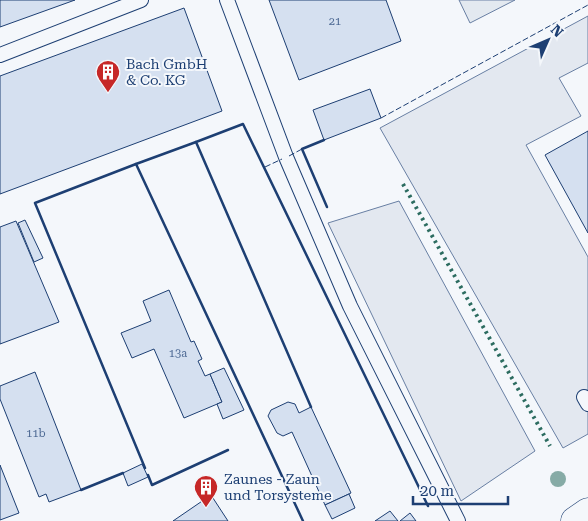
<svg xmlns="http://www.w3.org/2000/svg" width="588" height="521" font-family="'Roboto Serif',serif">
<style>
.green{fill:#e3e9f0;stroke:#687fa3}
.parking{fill:#e3e8f0;stroke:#687fa3}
.building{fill:#d5e0f0;stroke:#1d3f73}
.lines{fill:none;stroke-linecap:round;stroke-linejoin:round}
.service-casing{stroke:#1d3f73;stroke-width:16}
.secondary-casing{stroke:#1d3f73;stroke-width:29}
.service{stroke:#f4f7fb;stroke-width:14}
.secondary{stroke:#f4f7fb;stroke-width:28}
.hedge{stroke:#2c6c60;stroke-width:4;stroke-dasharray:2.5 4;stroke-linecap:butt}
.fence{stroke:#1d3f73;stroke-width:1;stroke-dasharray:6 2.5;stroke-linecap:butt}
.wall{stroke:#1d3f73;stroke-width:2.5}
.tree{fill:#86aba6}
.labels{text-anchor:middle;stroke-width:4;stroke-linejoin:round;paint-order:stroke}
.number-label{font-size:11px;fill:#4b6792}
.poi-label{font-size:14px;fill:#1d3f73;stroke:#f4f7fb;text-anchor:start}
</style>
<rect width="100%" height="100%" fill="#f4f7fb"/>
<polygon class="green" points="459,0 515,0 470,23"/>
<g class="parking">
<polygon points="588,16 588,63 559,78 581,116 526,145 588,257 588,434 563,448 380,128"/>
<polygon points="399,201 535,451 461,501 328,223"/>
</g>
<g class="building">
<polygon points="0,0 75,0 0,27"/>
<polygon points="269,0 386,0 401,41 299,80"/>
<polygon points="184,8 222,111 0,194 0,76"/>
<polygon points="370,89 381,118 324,140 313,110"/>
<polygon points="588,131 588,233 545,155"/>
<polygon points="25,220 43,258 34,262 18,223"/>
<polygon points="16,221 59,322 0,344 0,227"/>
<polygon points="169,290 191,342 194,341 202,359 198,361 205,376 210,374 222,402 184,418 154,349 132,358 121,333 151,321 143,301"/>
<polygon points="224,368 244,410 223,419 217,404 222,402 210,374"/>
<polygon points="35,372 81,490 49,502 46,494 39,497 0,399 0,386"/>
<polygon points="288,402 295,404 299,413 311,407 351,493 325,505 292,432 283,436 277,433 268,416 271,410"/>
<polygon points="142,464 148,477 128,486 123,473"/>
<polygon points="0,465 19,513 0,520"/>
<polygon points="349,494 355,508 332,519 325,505"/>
<polygon points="211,495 228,521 173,521"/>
<polygon points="390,511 398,521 375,521"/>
<polygon points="410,513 416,521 400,521"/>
</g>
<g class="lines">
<g class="service-casing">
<g id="service">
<polyline points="227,0 286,157 350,306 458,521"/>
<polyline points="0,55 141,0"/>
<polyline points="584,397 588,404"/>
</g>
</g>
<g class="secondary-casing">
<polyline id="secondary" points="575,521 588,512"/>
</g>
<use href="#service" class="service"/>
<use href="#secondary" class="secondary"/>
<polyline class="hedge" points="403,184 550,446"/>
<g class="fence">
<polyline points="381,118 588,5"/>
<polyline points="289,156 302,149"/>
<polyline points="265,167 282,159"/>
</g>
<g class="wall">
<polyline points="324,140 302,149 327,207"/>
<polyline points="196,142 136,164 303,521"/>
<polyline points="136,164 35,203 145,468"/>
<polyline points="311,407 196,142 243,124 428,506"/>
<polyline points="148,475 152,485 228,450"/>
<polyline points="81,490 123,473"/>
</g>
</g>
<circle class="tree" cx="558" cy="479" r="8"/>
<defs>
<g id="building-pin" transform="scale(1.25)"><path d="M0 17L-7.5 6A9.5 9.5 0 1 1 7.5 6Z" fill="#c62828" stroke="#f4f7fb"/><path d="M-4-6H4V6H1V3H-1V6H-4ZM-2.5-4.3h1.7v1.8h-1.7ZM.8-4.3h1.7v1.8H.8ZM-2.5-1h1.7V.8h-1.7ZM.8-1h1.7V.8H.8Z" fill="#fff"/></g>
</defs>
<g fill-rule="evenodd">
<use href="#building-pin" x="108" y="72"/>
<use href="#building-pin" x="206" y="487"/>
</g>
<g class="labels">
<g class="number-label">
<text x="335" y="25">21</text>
<text x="178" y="357">13a</text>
<text x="36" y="437">11b</text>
</g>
<g class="poi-label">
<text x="126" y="69">Bach GmbH<tspan x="126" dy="16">&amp; Co. KG</tspan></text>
<text x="224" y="484">Zaunes - Zaun<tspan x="224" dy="16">und Torsysteme</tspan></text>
</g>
</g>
<g transform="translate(548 40) rotate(45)" stroke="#f4f7fb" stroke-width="4" paint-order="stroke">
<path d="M0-4L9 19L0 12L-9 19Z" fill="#1d3f73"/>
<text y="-8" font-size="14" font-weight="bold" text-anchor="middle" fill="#1d3f73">N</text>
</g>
<path d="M413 496v8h95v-8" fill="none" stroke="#1d3f73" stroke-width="2.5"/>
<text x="420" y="496" font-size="15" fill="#1d3f73" stroke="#f4f7fb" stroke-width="4" paint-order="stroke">20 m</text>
</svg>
